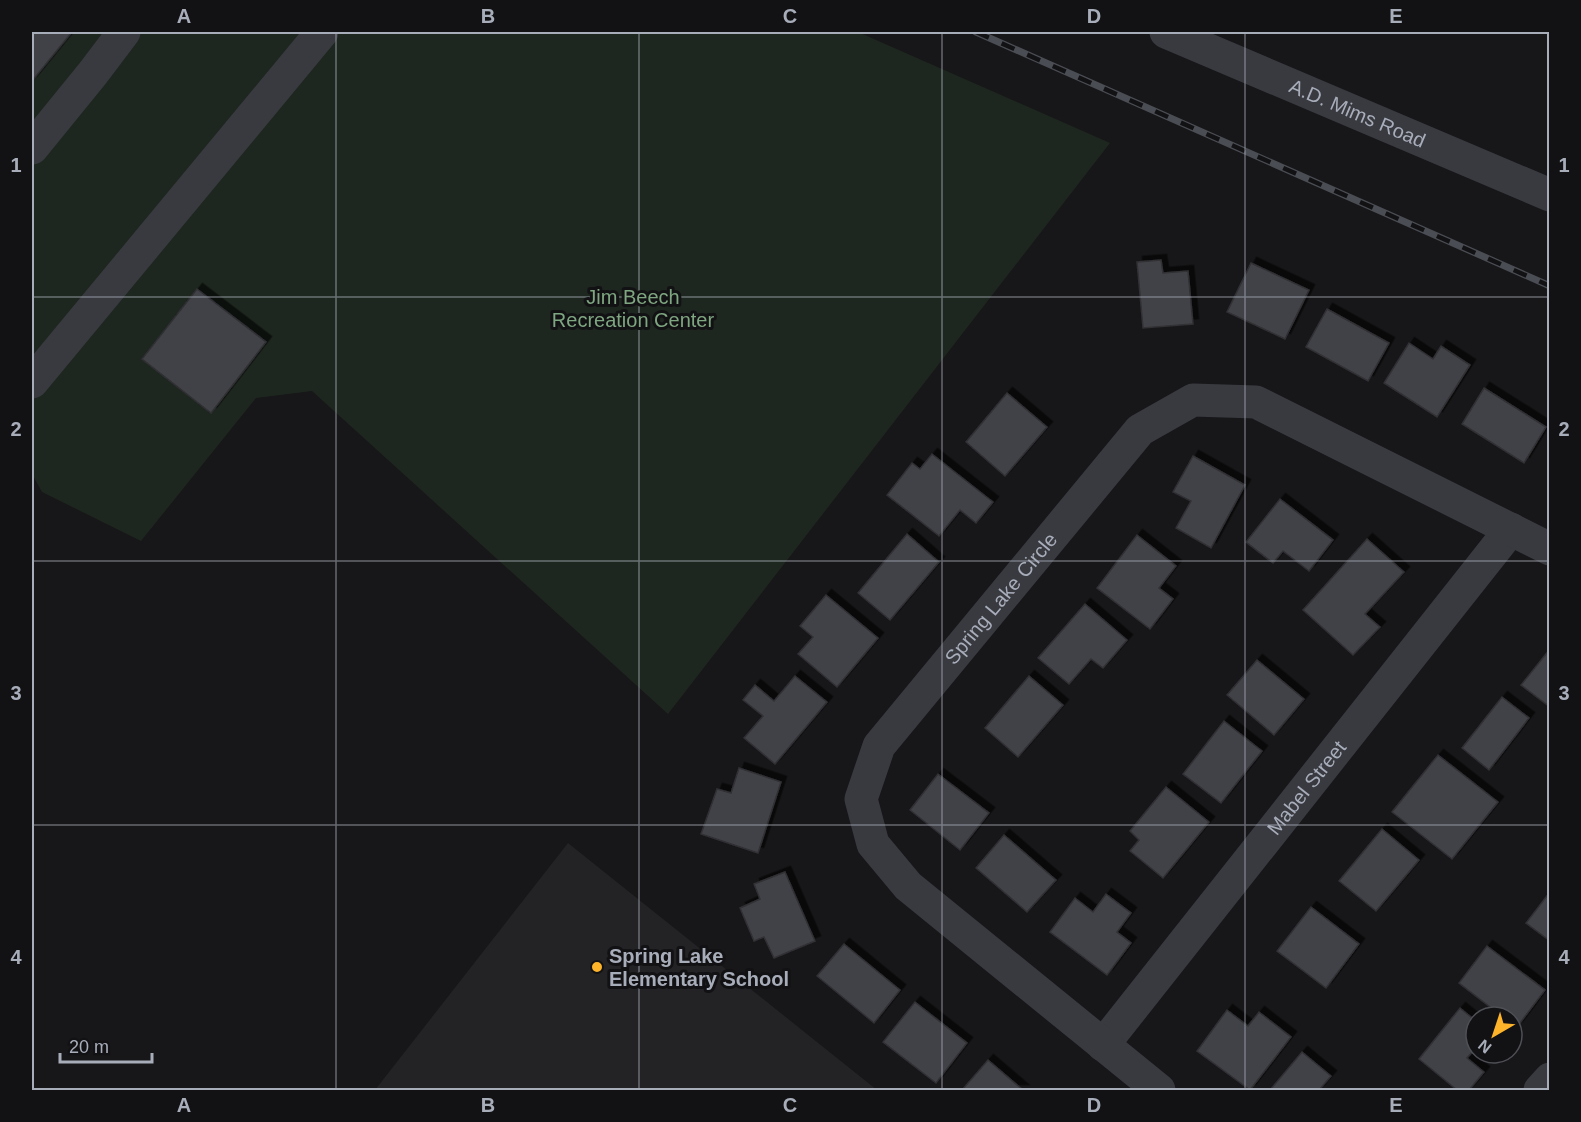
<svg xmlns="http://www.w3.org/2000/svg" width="1581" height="1122" font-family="Helvetica,sans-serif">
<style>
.built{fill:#232326}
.green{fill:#1e271f}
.building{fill:#414246;stroke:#303035;stroke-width:1.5;filter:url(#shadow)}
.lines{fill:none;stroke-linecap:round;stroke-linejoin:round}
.minor{stroke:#393a40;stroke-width:33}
.rail-casing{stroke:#4a4d53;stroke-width:7}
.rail{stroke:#121214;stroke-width:4.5;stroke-dasharray:14;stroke-linecap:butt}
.grid{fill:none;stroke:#a8adba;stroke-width:1.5;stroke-opacity:0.55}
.poi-dot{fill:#fdb42b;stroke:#121214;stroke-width:2}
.labels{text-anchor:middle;stroke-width:6;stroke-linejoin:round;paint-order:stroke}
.street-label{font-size:20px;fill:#a8adba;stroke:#121214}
.park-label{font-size:20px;fill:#7ea680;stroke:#121214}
.poi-label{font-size:20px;font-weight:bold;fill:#a8adba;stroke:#121214;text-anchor:start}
.neatline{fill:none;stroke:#a8adba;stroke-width:2}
.grid-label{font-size:20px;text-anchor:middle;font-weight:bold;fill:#a8adba}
</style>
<defs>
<filter id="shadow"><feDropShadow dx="5.5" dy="-5.5" stdDeviation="0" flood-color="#0009"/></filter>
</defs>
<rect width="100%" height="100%" fill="#171719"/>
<polygon class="built" points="568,843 877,1090 375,1090"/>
<polygon class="green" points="32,32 858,32 1110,143 668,714 312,391 256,398 141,541 42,492 32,474"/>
<g class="building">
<polygon points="32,32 72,32 32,81"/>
<polygon points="1161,260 1163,273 1188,271 1193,324 1143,328 1137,262"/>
<polygon points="1251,263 1309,290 1285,339 1227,312"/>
<polygon points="197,289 266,342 211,413 142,359"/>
<polygon points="1327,309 1389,343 1368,381 1306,347"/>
<polygon points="1409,343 1433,359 1441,346 1470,365 1437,417 1384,383"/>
<polygon points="1484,388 1546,427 1524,463 1462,424"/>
<polygon points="1007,393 1047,427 1005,476 966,442"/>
<polygon points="932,454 993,502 976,523 960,510 939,536 887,495 912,463 920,469"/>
<polygon points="1193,456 1245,485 1211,548 1176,528 1191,501 1173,492"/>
<polygon points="1280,499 1333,540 1309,571 1283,551 1273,563 1246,542"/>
<polygon points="907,534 939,562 890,620 858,593"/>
<polygon points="1137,535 1176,566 1159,588 1173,599 1150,629 1097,588"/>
<polygon points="1367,539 1404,572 1365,614 1380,627 1353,655 1303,610"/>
<polygon points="826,595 878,638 837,687 798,654 813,637 800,626"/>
<polygon points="1085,604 1127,640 1103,668 1091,659 1069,684 1038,658"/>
<polygon points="1550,649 1550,707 1521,685"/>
<polygon points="1257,660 1304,699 1274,735 1227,695"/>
<polygon points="795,676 827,702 775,764 744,738 763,716 743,700 755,685 774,701"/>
<polygon points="1029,676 1063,705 1018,757 985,728"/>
<polygon points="1502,697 1529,718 1489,770 1462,748"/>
<polygon points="1224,721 1262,751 1221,803 1183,774"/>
<polygon points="1438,755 1498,802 1452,859 1392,812"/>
<polygon points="739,768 781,782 758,853 701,834 717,789 731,793"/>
<polygon points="938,774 989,813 960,850 910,810"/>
<polygon points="1166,787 1209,822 1163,878 1130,851 1139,840 1130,831"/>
<polygon points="1382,829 1419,860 1376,911 1339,881"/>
<polygon points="1004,835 1056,880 1027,912 976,868"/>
<polygon points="785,872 815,941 774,958 764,937 754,941 740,908 760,899 754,884"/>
<polygon points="1550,892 1550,941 1526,923"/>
<polygon points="1106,894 1131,913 1117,932 1131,943 1107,975 1050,932 1075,898 1093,912"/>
<polygon points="1311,907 1359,944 1326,988 1277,951"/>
<polygon points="844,944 900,990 874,1023 817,976"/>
<polygon points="1487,946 1545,990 1517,1027 1512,1024 1512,1017 1503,1017 1459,983"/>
<polygon points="915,1002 967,1043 936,1083 883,1042"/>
<polygon points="1460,1008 1476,1021 1476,1048 1467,1058 1484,1072 1469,1090 1457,1090 1419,1059"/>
<polygon points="1227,1010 1248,1026 1259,1012 1291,1037 1250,1090 1197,1051"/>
<polygon points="1302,1052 1331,1076 1319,1090 1270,1090"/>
<polygon points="988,1060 1023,1090 962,1090"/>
</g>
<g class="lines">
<g class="minor">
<path id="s1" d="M1166,32L1550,195"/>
<polyline points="32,148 93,73 124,32"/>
<polyline points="32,382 322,32"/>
<path id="s2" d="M1103,1045L1511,529"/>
<path id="s3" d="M1159,1090L908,886L873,844L861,799L879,746L1140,430L1193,400L1256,402L1550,549"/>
<polyline points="1540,1090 1550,1079"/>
</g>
<g class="rail-casing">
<polyline id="rail" points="976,32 1550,286"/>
</g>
<use href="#rail" class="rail"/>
</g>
<path class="grid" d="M336,32V1090M639,32V1090M942,32V1090M1245,32V1090M32,297H1550M32,561H1550M32,825H1550"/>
<circle class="poi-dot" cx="597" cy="967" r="6"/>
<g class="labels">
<g class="street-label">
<text dy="7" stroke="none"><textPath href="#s1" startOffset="208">A.D. Mims Road</textPath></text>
<text dy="7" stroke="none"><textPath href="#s3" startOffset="672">Spring Lake Circle</textPath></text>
<text dy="7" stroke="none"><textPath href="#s2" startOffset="328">Mabel Street</textPath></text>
</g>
<g class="park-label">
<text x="633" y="304">Jim Beech<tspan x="633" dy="23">Recreation Center</tspan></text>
</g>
<g class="poi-label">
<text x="609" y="963">Spring Lake<tspan x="609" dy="23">Elementary School</tspan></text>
</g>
</g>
<rect width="1581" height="1122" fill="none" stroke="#121214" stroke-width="66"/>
<g transform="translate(1494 1035) rotate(219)"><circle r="28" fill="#121214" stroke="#4e5056" stroke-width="1.5"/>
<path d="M0-4.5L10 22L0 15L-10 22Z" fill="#fdb42b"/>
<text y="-9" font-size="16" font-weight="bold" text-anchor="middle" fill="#a8adba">N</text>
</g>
<path d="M60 1053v9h92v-9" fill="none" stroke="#a8adba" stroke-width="3"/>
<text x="69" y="1053" font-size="18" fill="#a8adba" stroke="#121214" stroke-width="4.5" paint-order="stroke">20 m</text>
<rect x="33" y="33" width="1515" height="1056" class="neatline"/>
<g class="grid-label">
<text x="184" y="23">A</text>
<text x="488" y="23">B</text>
<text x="790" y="23">C</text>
<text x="1094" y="23">D</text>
<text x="1396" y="23">E</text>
<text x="16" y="172">1</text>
<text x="1564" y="172">1</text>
<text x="16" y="436">2</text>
<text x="1564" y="436">2</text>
<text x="16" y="700">3</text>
<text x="1564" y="700">3</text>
<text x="16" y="964">4</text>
<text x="1564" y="964">4</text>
<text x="184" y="1112">A</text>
<text x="488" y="1112">B</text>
<text x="790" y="1112">C</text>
<text x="1094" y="1112">D</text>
<text x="1396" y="1112">E</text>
</g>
</svg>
